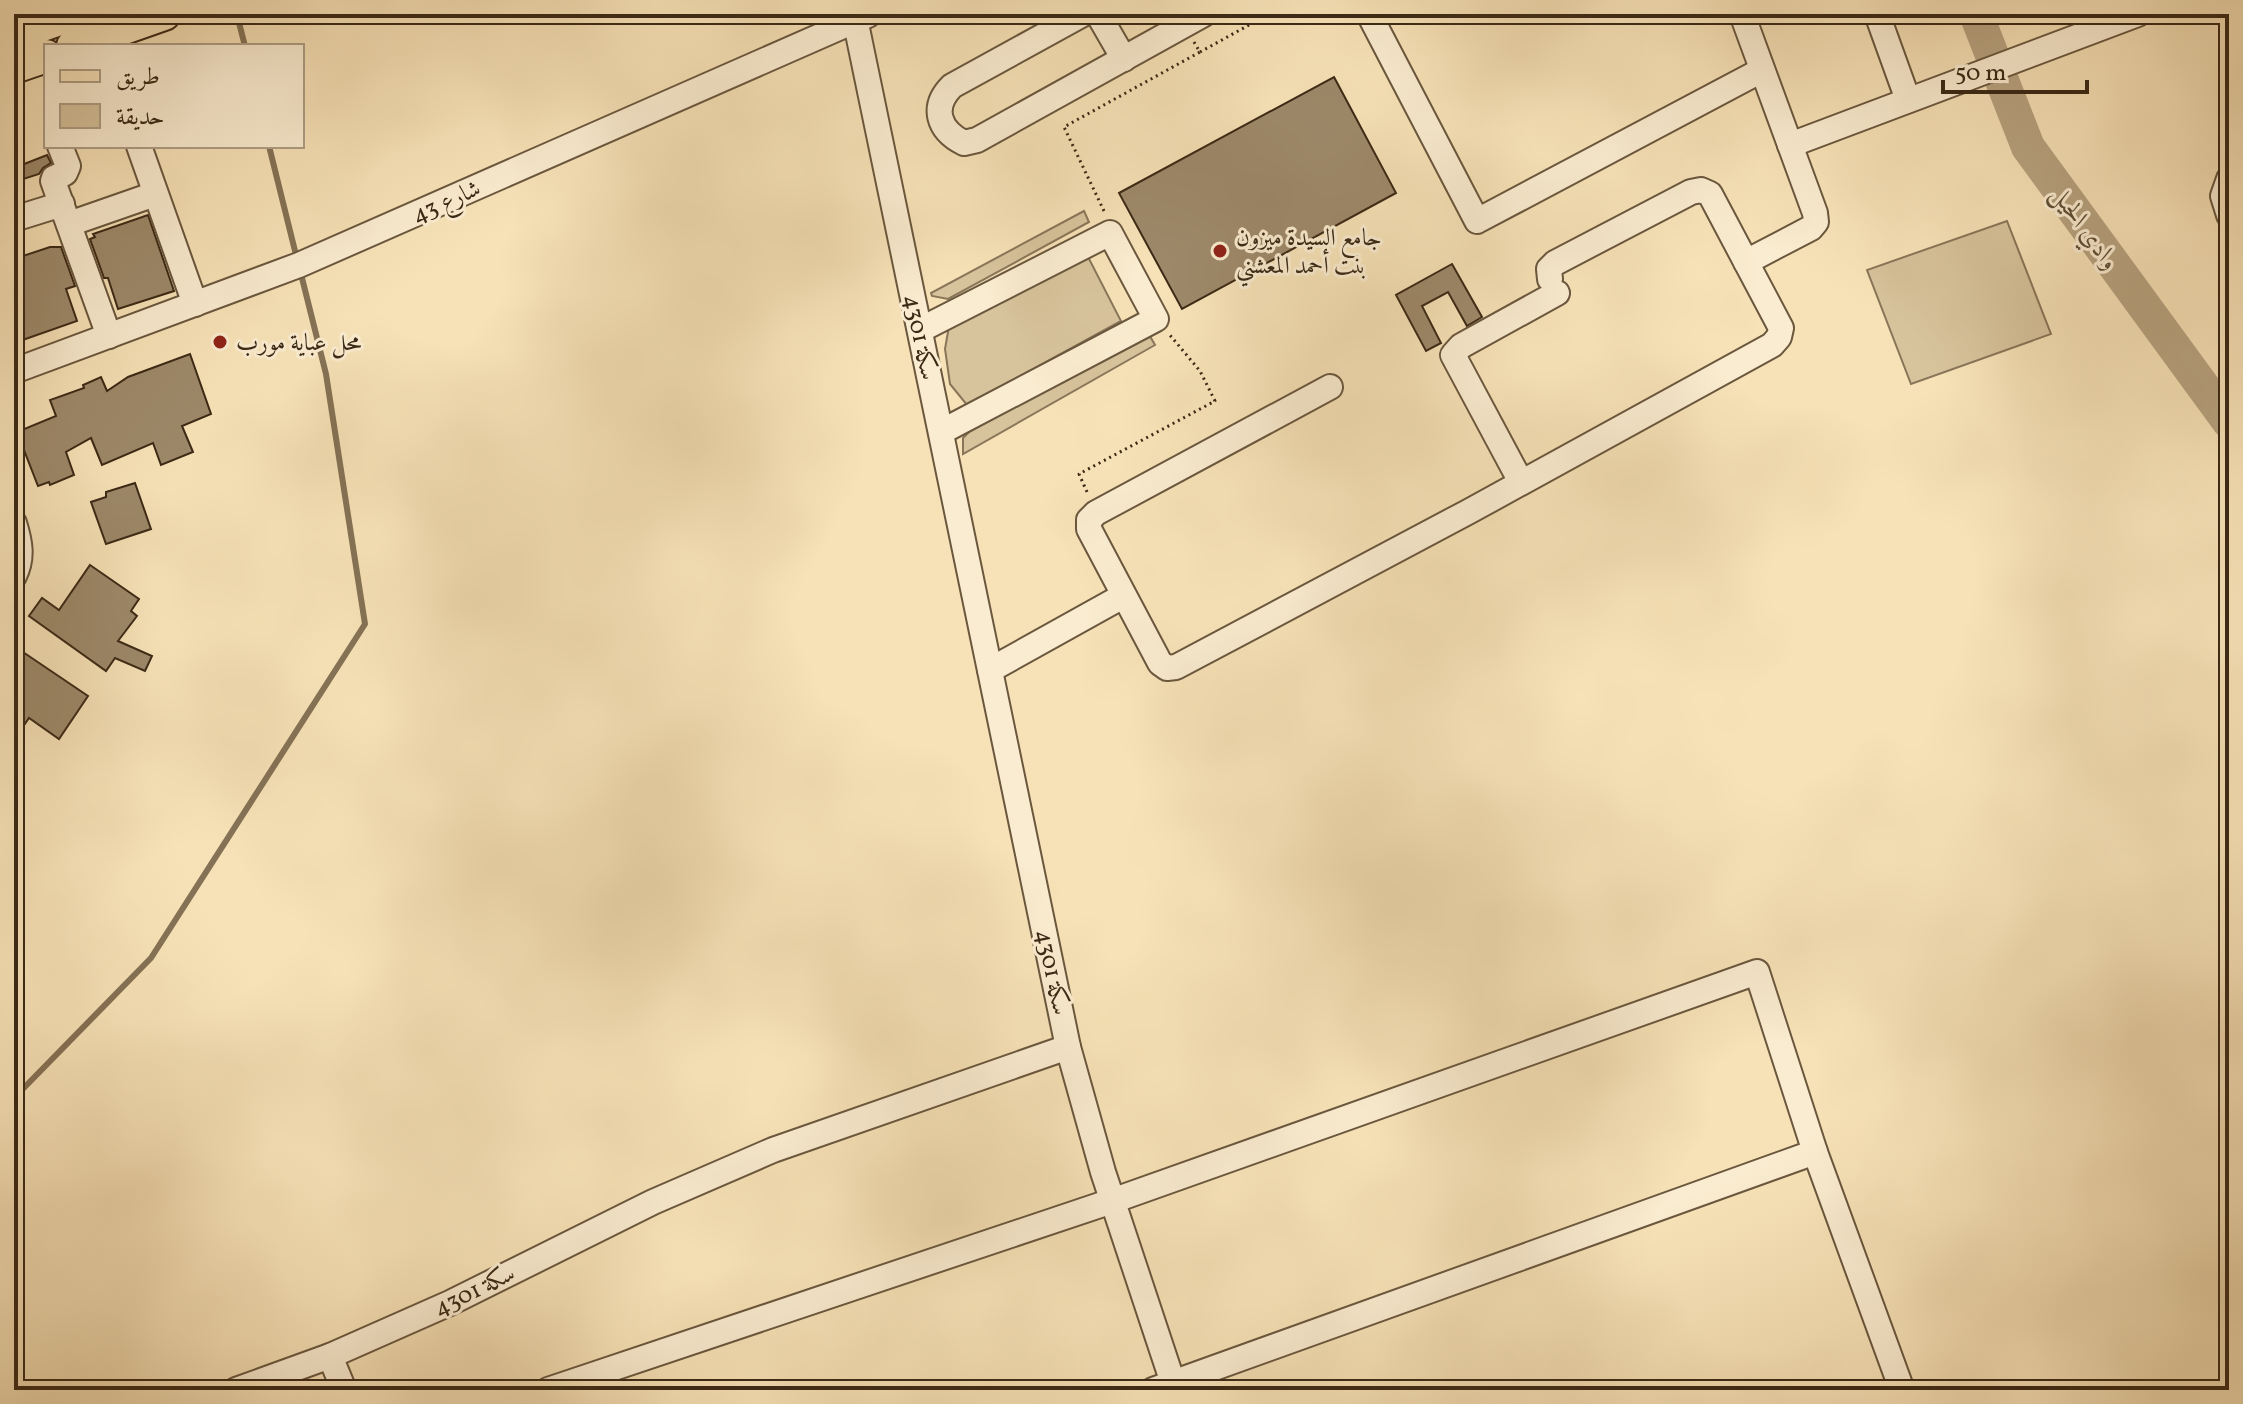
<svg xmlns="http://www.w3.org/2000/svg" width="2243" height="1404" font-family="Vollkorn,Amiri,serif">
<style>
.green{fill:#d7c39c;stroke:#897659;stroke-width:2}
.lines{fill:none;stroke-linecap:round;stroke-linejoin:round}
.stream{stroke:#857256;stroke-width:6}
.river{stroke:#b7a380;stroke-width:34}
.building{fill:#9d896a;stroke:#3b2916;stroke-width:2}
.minor-casing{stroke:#6a573e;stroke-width:28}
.major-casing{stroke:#3b2916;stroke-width:36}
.path{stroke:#3b2916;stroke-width:3;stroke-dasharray:2 4;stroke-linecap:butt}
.minor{stroke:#faecd0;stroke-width:24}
.major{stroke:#f7e2b7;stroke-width:32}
.poi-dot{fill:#8f2418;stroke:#faecd0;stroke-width:3}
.labels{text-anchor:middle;stroke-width:6;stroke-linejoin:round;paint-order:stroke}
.street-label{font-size:24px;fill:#3b2916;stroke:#faecd0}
.poi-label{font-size:24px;fill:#3b2916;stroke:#faecd0;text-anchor:start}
.water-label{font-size:26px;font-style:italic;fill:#604e36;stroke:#faecd0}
</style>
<rect width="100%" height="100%" fill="#f7e2b7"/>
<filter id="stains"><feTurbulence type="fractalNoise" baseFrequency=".0025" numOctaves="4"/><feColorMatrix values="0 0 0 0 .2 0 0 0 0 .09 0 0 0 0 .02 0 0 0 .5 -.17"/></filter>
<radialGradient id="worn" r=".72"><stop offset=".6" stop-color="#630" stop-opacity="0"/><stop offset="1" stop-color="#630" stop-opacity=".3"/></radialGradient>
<g class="green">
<polygon points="1084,211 1089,222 948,299 932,296 931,293"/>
<polygon points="2007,221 2051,334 1911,384 1867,270"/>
<polygon points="1086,253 1121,321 967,405 950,384 945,349 949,326"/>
<polygon points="1147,331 1155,345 963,454 963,438 969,432"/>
</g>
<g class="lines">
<g class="stream">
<polyline points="237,15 245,46"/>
<polyline points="269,146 297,259"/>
<polyline points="14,1098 151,958 365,624 326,374 300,270"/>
</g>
<polyline class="river" points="1976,14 2028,147 2229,422"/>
</g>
<g class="building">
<polygon points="1334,77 1396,193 1182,309 1119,193"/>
<polygon points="47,155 51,163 43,168 39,174 14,182 14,168"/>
<polygon points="148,215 174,291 118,309 108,278 104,278 90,239 95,237 93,234"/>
<polygon points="50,247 61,247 75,286 66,289 77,321 14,343 14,259"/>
<polygon points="1452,264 1482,317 1467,326 1448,292 1422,306 1441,343 1426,351 1396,295"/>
<polygon points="190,354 211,414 182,426 193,452 161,465 153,443 102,465 91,438 66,452 74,475 50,485 49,482 38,486 17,432 56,416 50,400 84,388 83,385 101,377 107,391 128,377"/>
<polygon points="135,483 151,529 106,544 91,502 106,497 106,492"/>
<polygon points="90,565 139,599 131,611 137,616 118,641 152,656 145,671 115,658 106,671 29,616 42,598 59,610"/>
<polygon points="14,646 88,696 59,739 29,718 14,740"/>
</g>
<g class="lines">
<g class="minor-casing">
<g id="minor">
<polyline points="854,14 1068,1047 1103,1172 1173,1383"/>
<path d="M1083,14L952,86C931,107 938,130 964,143L977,140L1204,14"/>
<polyline points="1098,14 1124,59"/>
<polyline points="1369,14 1477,221 1762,70"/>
<polyline points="1742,14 1815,213 1816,222 1811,228 1746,262"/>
<polyline points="1877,14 1908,100"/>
<polyline points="1790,145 2138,14"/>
<polyline points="60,146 68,166 65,173 54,178 53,181 109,336"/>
<polyline points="139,146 195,304"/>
<polyline points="2229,179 2223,196 2229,215"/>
<polyline points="14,219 62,204"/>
<polyline points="69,224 155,194"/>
<polyline points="920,330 1110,233 1156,319 941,432"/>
<polyline points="14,371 299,265 868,15"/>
<polyline points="1330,387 1096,513 1089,520 1089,529 1160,663 1167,668 1176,667 1468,512 1772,345 1779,337 1781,328 1710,194 1701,190 1691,192 1555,263 1549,269 1550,279"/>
<polyline points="1521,482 1453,355 1461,346 1557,293"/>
<path d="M14,523C20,542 23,558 14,576"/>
<polyline points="990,670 1123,596"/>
<polyline points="330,1356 344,1390"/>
<polyline points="236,1390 330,1356 450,1303 653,1202 773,1150 1068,1047"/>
<polyline points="548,1390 1112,1201 1757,972 1815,1152 1902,1390"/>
<polyline points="1153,1390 1815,1152"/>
</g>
</g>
<g class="major-casing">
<g id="major">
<polyline points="14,35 74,14"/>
<polyline points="73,46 164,14"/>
<polyline points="14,67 46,56"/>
</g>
</g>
<g class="path">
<polyline points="1200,52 1269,14"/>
<polyline points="1104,211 1064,127 1200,52 1194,42"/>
<polyline points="1087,492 1079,474 1215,401 1200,371 1169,334"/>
</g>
<use href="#minor" class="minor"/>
<use href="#major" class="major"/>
</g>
<g class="poi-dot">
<circle cx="1220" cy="251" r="8"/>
<circle cx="220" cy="342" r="8"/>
</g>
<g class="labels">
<g class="street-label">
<text transform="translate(446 201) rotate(-24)" y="8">شارع 43</text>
<text transform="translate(921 337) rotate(78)" y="8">سكة 4301</text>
<text transform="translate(1053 972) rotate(78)" y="8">سكة 4301</text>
<text transform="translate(474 1290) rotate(-26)" y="8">سكة 4301</text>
</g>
<g class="poi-label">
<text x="1236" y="245">جامع السيدة ميزون<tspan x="1236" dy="28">بنت أحمد المعشني</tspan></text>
<text x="236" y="350">محل عباية مورب</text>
</g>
<g class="water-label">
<text transform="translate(2086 227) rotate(54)" y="9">وادي الحيل</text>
</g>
</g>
<rect width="2243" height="1404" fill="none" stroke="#f7e2b7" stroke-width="48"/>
<rect x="16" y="16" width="2211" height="1372" fill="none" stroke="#3b2916" stroke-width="4"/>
<rect x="24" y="24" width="2195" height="1356" fill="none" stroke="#3b2916" stroke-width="2"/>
<rect x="44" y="44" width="260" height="104" fill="#faecd0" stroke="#ae9e86" stroke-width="2"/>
<rect x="60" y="70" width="40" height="12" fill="#f7e2b7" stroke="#ae9e86" stroke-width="2"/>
<text x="116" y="84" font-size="24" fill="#3b2916">طريق</text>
<rect x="60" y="104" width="40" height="24" fill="#d7c39c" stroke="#ae9e86" stroke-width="2"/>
<text x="116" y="124" font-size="24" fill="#3b2916">حديقة</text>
<path d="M1943 80v12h144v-12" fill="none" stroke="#3b2916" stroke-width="4"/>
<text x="1955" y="80" font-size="24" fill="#3b2916" stroke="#faecd0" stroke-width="6" paint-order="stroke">50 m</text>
<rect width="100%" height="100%" filter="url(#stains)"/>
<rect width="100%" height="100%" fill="url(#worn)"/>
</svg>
